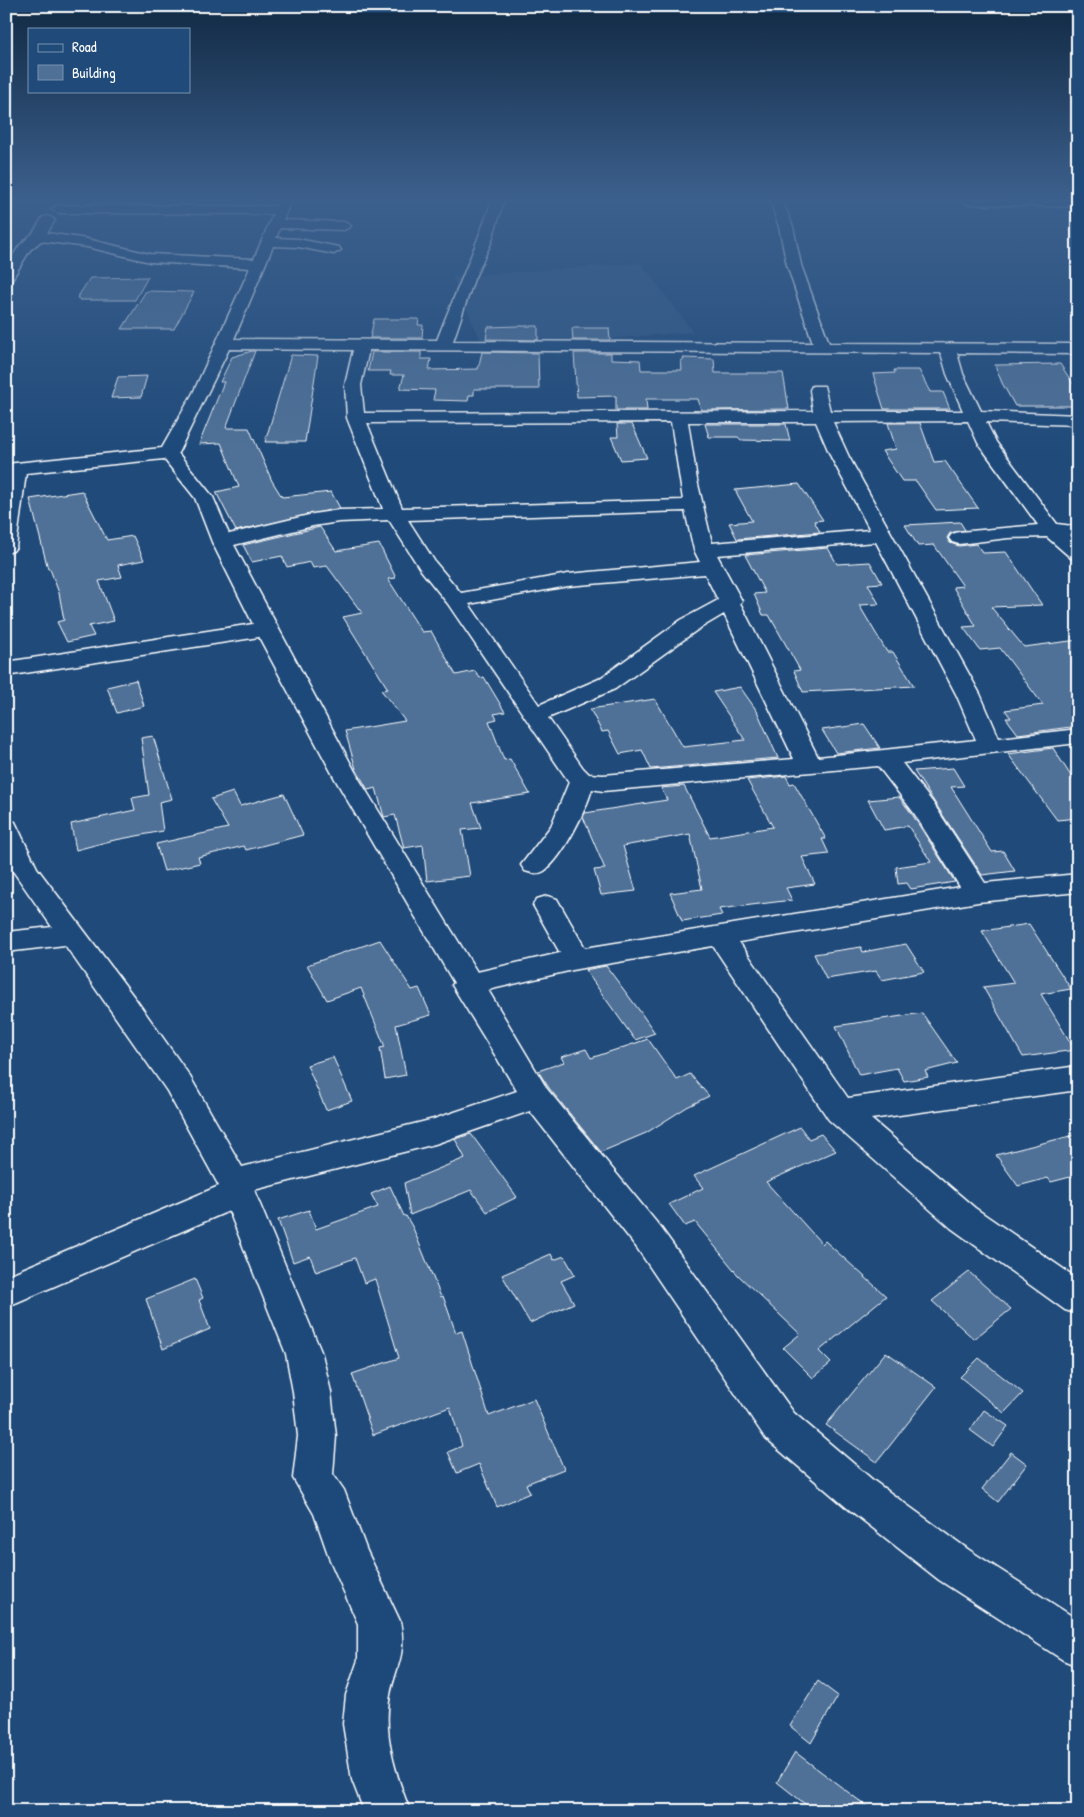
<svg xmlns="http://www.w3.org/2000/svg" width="1084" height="1817" font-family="'Patrick Hand',sans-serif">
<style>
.built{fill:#2e5683}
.building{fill:#507197;stroke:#fff}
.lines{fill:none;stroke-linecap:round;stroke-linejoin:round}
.minor-casing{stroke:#fff;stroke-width:3}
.minor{fill:#1f4a7a;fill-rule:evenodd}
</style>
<rect width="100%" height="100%" fill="#1f4a7a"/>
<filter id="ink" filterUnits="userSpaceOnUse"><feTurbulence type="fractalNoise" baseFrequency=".02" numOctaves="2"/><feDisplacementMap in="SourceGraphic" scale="10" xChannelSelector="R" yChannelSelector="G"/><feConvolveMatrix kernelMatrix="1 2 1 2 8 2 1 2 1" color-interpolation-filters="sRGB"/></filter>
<g filter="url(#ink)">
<polygon class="built" points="641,263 693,332 485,349 452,277"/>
<g class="building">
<polygon points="148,277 135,300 79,300 80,298 77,298 90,278"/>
<polygon points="146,291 194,292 174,329 122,329"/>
<polygon points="374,319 419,319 418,325 423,325 422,338 370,338"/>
<polygon points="517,326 538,326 538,340 486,339 488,327"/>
<polygon points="572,328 609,328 610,340 573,340"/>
<polygon points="252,351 255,351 226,428 249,428 272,481 282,497 331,492 340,508 236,531 216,492 239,487 221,443 199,444 224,382 220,382 232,357"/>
<polygon points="372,352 421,352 421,359 431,359 429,370 478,369 482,352 538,353 539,389 474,389 474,395 469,395 468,401 433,400 435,390 400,389 404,375 390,375 391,371 368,371"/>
<polygon points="574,353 611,353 611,359 640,360 641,370 682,370 681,360 684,360 683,358 714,359 715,373 783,373 789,409 701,410 698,399 646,399 647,410 616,410 616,396 577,397"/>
<polygon points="291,355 318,356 305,442 265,442"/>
<polygon points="1060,364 1078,391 1078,406 1015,406 1002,383 995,365"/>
<polygon points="894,370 919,370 930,392 943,392 950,409 884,409 873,374 895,373"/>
<polygon points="147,376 141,397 111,398 118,377"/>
<polygon points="888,423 920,423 934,462 945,461 978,508 936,510 916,481 902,481 882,451 896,449"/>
<polygon points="617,424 632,424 647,458 621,460 611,437 618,437"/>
<polygon points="705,424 786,424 790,441 741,440 738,437 709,437"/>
<polygon points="799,484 823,520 814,521 820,532 737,539 729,523 752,521 735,490"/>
<polygon points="82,491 107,540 133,536 144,560 118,565 122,577 99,581 114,621 89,626 94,636 67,642 57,622 64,620 59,593 50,569 48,569 30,499"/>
<polygon points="960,522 965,530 950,533 947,538 950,543 959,546 976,544 983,553 1006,552 1042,605 991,607 1024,647 1078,640 1078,726 1018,734 1006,718 1011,718 1005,710 1043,705 1000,648 980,650 963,627 976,626 953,587 963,586 934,545 918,546 905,525"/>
<polygon points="320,527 336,551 379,544 396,578 388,579 422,632 431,631 456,675 475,671 480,678 484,677 505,712 494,714 497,719 489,721 504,760 510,759 530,794 472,803 481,828 462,830 470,876 427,881 423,845 404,848 395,815 384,817 376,788 368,790 356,769 345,731 405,721 381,690 388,689 343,617 362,613 327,566 313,568 310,562 287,567 282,556 252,562 243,545"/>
<polygon points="828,548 837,564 870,562 882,583 868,584 879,604 859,605 887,652 893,652 914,686 803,692 794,671 800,670 769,615 763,615 754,594 765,593 745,555"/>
<polygon points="136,680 144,706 117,713 107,687"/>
<polygon points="740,687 757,711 778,758 651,769 642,750 620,754 608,731 602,732 590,709 655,699 683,747 745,740 713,692"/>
<polygon points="864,724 880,748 836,753 822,730"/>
<polygon points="153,736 172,799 159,802 163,831 110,841 76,850 71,824 135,810 132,798 149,795 141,738"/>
<polygon points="1053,748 1078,787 1078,818 1057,820 1008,754"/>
<polygon points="953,768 964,786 951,787 992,852 1003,851 1015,871 982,875 914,771"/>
<polygon points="786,776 790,784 794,783 826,839 822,839 829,854 802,857 815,884 786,888 792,900 719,909 722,915 682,921 670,893 702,889 690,834 623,846 636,891 601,895 594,870 605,869 583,817 585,813 667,800 661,788 684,786 710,837 773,827 747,780"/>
<polygon points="233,792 240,806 284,794 303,835 246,850 244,846 198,857 200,863 164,871 156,844 228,828 211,799"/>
<polygon points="899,797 912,814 955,882 911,889 907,883 898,884 896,867 931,862 908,826 884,830 868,800"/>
<polygon points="1029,924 1071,989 1041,994 1075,1050 1023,1057 983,987 1014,983 982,931"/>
<polygon points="380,940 412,990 419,988 431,1015 396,1025 406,1075 385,1079 380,1048 385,1047 361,988 327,1000 307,965"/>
<polygon points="906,944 924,972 882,980 876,971 826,979 814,954 861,947 863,952"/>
<polygon points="606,966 639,1010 655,1033 635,1040 585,970"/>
<polygon points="922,1013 957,1063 925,1071 928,1077 904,1081 897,1068 859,1075 836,1026"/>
<polygon points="648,1039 677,1080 690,1074 709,1096 687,1107 646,1133 601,1152 549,1088 538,1071 564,1062 561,1057 586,1049 591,1058"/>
<polygon points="333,1057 352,1101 326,1110 307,1065"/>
<polygon points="800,1127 809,1139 821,1134 836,1151 766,1182 822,1244 825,1241 886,1296 819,1351 831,1363 813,1378 783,1348 800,1334 738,1275 695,1222 685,1226 669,1204 703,1188 694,1176"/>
<polygon points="471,1134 517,1197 487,1212 471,1190 410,1215 404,1183 465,1158 455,1139"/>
<polygon points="1078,1134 1078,1175 1051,1182 1048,1178 1018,1186 996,1155"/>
<polygon points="390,1186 404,1216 406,1216 413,1228 441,1297 443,1296 456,1333 462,1331 489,1416 534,1399 564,1469 526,1484 530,1493 497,1507 479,1464 457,1473 448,1452 462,1446 450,1407 373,1435 352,1374 399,1358 375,1279 364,1283 355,1258 316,1272 310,1256 293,1262 278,1220 309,1210 316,1229 378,1207 371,1194"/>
<polygon points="551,1254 554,1260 564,1256 575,1275 561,1281 574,1303 530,1323 502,1275"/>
<polygon points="969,1272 1011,1309 974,1339 932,1301"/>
<polygon points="195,1279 203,1298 199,1300 210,1329 163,1349 146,1299"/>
<polygon points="886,1352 936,1387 877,1462 826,1425"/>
<polygon points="979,1358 1023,1393 1004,1413 960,1377"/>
<polygon points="984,1410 1008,1426 993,1447 970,1430"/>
<polygon points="1011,1452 1027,1464 998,1502 982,1489"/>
<polygon points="818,1681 838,1696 811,1743 790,1726"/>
<polygon points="795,1752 873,1811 814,1811 777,1782"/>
</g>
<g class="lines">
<g class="minor-casing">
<g id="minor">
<path d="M279,200H291L283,220L344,222L351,226L344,230L280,228L276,238L298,239L339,247L341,250L334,254L298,247L273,246L234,339L437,340C455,293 476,248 492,200H504L491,243L474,279L453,341L813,343L787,265L779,227L770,200H782L793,227L801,265L829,343L1078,344V354L957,353L963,374L981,411L1078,415V425L986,422L996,442L1057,524L1073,526L1076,530L1069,535L1078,543V560L1071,558L1047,537L1008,538L959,544L952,542L949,538L952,534L959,532L1038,525L978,443L968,421L833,422L849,457L980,694L999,738L1078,729V743L902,763L933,803L985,883L1078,874V892L978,902L739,942L848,1098L1078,1066V1090L871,1119L975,1208L1078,1279V1314L1065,1310L951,1228L829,1120L713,946L577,969L488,990L547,1089L661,1228L794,1413L874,1481L969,1550L1078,1620V1666L1063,1660L939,1580L846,1507L766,1439L637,1248L530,1111L435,1144L254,1190L322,1354L331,1392L336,1436L333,1474L344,1490L367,1551L400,1621C407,1655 396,1665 390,1695C382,1734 396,1775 410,1811H364L352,1780L343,1724L346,1695L358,1660V1624L330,1560L314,1514L293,1478L298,1436L293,1392L286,1354L229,1211L6,1307V1276L219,1186L167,1091L65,945L6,952V932L52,927L6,861V820L15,822L37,868L137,1001L189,1075L242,1167L434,1119L517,1091L452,985L454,983L335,779L259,637L6,676V662L253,624L212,542L195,498L164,459L26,473L16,547L13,551L6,553V464L162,448L193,393L250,268L150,262L87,247L41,241L30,250L11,281L6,282V266L20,245L33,233L43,217L48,216L55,220L47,233L87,239L150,254L254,259L273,214L58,213L51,209L58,205L276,206ZM229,349L353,350L345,385L347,418L383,509L339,510L313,514L229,534L213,497L178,453ZM369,350L941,353L947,374L963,411H830L824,386H812L810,390L813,411L364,413L361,385ZM671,422L683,500L402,508L367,423ZM688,422H816L831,457L870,530L712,543L697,480ZM685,511L694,550L700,562L568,574L461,593L435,562L408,520ZM389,520L420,569L448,604L569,782L551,826L521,865L525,871C531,873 538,875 544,871C563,858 586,810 592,789L603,791L878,766L914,813L960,887L585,948L557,899L547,896L537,899L533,905L560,953L477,972L359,779L234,545L313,526L339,522ZM876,542L956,694L976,740L818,757L740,603L742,601L717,555ZM705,574L718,600L681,620L599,679L539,705L469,604L568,586ZM724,614L794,759L603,775L589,774L583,768L548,718L615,689L697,630Z"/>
<polygon points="961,200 1078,200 1078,207 967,204"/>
</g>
</g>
<use href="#minor" class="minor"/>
</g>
</g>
<linearGradient id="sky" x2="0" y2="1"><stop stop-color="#112943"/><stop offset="0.44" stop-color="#3c608d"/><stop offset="1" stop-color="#3c608d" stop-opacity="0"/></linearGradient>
<rect width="1084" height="454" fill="url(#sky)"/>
<rect width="1084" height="1817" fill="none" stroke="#1f4a7a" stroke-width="25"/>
<rect x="12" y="12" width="1059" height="1792" fill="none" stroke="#fff" stroke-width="2" filter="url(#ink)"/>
<rect x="28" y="28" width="162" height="65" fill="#1f4a7a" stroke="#7992af"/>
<rect x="38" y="44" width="25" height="8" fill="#1f4a7a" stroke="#7992af"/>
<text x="72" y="52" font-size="15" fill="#ffffff">Road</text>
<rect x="38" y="65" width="25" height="15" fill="#507197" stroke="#7992af"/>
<text x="72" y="78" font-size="15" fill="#ffffff">Building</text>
</svg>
